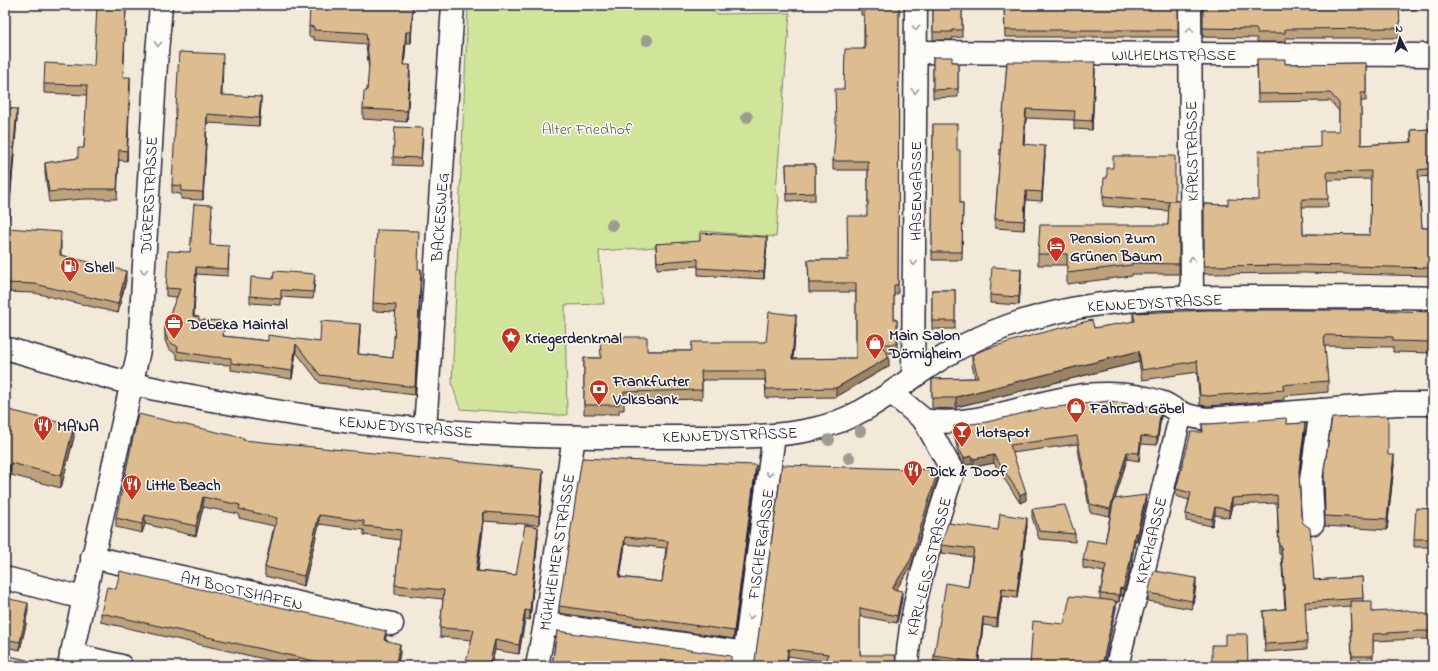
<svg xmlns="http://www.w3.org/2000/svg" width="1438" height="671" font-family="'Indie Flower',sans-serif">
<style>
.green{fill:#d0e59a;stroke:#79846a}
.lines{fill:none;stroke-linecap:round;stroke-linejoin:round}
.street-casing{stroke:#22223b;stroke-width:25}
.secondary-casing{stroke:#22223b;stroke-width:25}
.street{stroke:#fdfcf7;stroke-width:22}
.secondary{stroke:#fdfcf7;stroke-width:22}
.tree{fill:#9d9b92}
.wall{fill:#bea27b;stroke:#22223b;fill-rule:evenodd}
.shaded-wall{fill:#9b8464;stroke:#22223b}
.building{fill:#ddbc8f;stroke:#22223b;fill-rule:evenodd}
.oneway{stroke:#9a9aa2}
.labels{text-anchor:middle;stroke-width:3;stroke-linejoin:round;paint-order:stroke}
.street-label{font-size:16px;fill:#22223b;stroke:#fdfcf7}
.park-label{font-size:16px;fill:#565c58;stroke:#fdfcf7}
.poi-label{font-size:16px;font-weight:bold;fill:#22223b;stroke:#fdfcf7;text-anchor:start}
</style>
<rect width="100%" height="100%" fill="#f3e9d8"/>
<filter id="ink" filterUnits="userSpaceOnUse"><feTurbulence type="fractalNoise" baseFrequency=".025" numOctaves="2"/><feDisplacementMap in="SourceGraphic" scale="8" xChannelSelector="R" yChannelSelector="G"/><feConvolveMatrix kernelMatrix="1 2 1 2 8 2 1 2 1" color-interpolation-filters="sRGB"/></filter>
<g filter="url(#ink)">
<polygon class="green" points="468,5 705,5 717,14 790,13 776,192 779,198 776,237 700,231 700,244 599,251 604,304 565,305 567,415 551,415 460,409 452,384"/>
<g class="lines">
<g class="street-casing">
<g id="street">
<polyline points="1190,5 1192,298"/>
<polyline points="916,52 1190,54 1433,55"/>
<polyline points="913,377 916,5"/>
<path d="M892,393L924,420L953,472C933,535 910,600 907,666"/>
<path d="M924,420C978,429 1031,401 1085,395C1109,393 1137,394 1160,402C1168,404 1174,410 1182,413C1190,417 1199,418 1208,419L1396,404H1433"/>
<polyline points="1313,523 1311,480 1321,410"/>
<polyline points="92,557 392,624"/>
<polyline points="5,578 83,598"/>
<polyline points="545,624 745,653"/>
<polyline points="71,654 121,666"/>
<polyline points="69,666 139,350 155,77 161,5"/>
<polyline points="537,666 545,624 574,437"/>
<polyline points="743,666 774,435"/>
<polyline points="1117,666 1126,629 1144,569 1181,413"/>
</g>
</g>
<g class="secondary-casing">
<g id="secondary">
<path d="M5,348C48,360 90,373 133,384C159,390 186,395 212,400C311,419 412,431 512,435C554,437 596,437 638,437C665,437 692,437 719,437C751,437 783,436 814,429C867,417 898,385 942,358C959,347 976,339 995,331C1089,293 1193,297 1293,297C1339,298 1386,296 1433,298"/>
<polyline points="425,429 453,5"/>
</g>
</g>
<use href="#street" class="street"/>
<use href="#secondary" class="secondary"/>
</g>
<g class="tree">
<circle cx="647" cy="40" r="6"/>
<circle cx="747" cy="117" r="6"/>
<circle cx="612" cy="225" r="6"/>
<circle cx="860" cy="431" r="6"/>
<circle cx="829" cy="440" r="6"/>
<circle cx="849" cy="458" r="6"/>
</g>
<g class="wall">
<polygon points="126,5 123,77 130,87 127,161 119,160 117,199 83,199 49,202 45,173 45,163 78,158 84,148 87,95 44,93 44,84 94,66"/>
<polygon points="221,5 272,5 272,8"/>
<polygon points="413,5 411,43 406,43 404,65 410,76 407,122 363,119 363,109 367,91 369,71 366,44 314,40 314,37 309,37 309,26"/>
<polygon points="861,5 899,5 898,294 894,294 894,320 897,320 897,353 886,353 889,366 836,397 766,398 765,380 702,380 702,399 624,401 624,410 619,410 619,414 584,414 584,358 600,358 647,351 691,351 766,342 796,324 793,359 856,358 856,292 809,292 808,260 847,260 867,216 868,205 868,170 833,170 833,161 844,89 864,49 864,15 861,15"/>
<polygon points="933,5 962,5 962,37 952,38 952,40 933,40"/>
<polygon points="1004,5 1178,5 1178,37 1005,37"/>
<polygon points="1203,5 1433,5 1433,8 1399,10 1400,38 1285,38 1285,42 1257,42 1257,38 1203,37"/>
<polygon points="933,57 952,62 958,62 958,97 933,98"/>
<path d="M1257,59L1285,64L1366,63V101H1361V145L1411,142V130L1433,129V176L1418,177L1422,228H1433V276L1304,273L1204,274V204L1228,205L1259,200L1300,150L1320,147L1339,131V111L1330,101L1258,102ZM1371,179L1370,235L1303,234L1302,207H1328L1327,180Z"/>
<polygon points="223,62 222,95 261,105 259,126 207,123 203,200 181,199 181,194 172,193 172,185"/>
<polygon points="1007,62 1095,71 1092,130 1074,129 1074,120 1026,118 1024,144 1045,155 1042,201 1026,200 1024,230 995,228 995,219"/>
<polygon points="5,108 17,118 8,228 61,241 61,255 126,280 118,313 35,293 5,292"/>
<polygon points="933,124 957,150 960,203 963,203 962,260 932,260"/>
<polygon points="423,136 421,166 393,165 393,157"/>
<polygon points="786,164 815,164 815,200 787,201"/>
<polygon points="1103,196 1179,201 1179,274 1132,274 1132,276 1067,284 1067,265 1038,265 1038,254 1168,225 1169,211 1103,206"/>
<polygon points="212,213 210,245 229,254 228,276 196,274 194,316 199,320 224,329 223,336 268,341 320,342 360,331 358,354 393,358 396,312 373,311 373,303 418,269 421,276 415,395 320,383 296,352 292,379 231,370 231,365 213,364 177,359 177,355 168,348 165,340 165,326 177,297 166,296 166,288 190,252"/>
<polygon points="656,244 767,244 764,279 698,275 698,266 657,269"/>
<polygon points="1021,277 1019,305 990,303 990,295"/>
<polygon points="273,279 315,280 313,299 281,297 281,305 250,303 250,296"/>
<rect x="932" y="290" width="23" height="39"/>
<polygon points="1433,312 1433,355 1431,353 1393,352 1393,347 1324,346 1328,381 1328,392 1284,396 1284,400 1208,406 1200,405 1197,372 1142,380 1139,362 956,407 956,409 932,408 932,379 975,378 972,365 972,355 1094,328 1133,322 1133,313"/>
<polygon points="5,409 74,437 61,488 11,475 7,488 5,488"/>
<polygon points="1161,416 1157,445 1141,444 1139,461 1127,459 1115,499 1146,502 1137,541 1135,541 1129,575 1123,596 1120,596 1119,602 1116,602 1116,609 1064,624 1100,599 1100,594 1104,572 1083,568 1083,560 1105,543 1110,516 1090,512 1077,444 1012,453 1026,500 1020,503 994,463 974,467 972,464 964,465 959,457 954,434 954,426"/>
<polygon points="1202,424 1287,424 1305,430 1299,477 1301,516 1314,580 1362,577 1363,601 1372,612 1433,616 1433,639 1419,639 1373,641 1373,663 1352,664 1350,606 1305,609 1307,649 1265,652 1263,611 1285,609 1281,554 1279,554 1277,503 1232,505 1229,518 1215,515 1212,526 1186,521 1186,514 1189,500 1176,496 1176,489 1202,432"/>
<polygon points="243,440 543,479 539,525 484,521 478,571 516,575 538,536 530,620 525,619 519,654 495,650 491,666 465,666 472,640 440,637 440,628 443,599 395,594 395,585 400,540 364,535 364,530 319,524 304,586 265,576 265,567 274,526 239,518 239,514 203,507 196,536 145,524 142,533 116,527 116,518"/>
<polygon points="1388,455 1394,465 1387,530 1325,526 1324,481"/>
<path d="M664,462L756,472L734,639L559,613V606ZM625,544L666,548L662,582L620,577Z"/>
<polygon points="938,478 911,567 896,589 902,598 897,623 860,616 860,655 896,663 827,662 788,656 787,666 753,666"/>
<polygon points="1032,509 1075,534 1075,542 1039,539 1032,517"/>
<polygon points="1433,509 1433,547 1414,547 1414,539"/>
<polygon points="1027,526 1017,598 1002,596 997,627 983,625 978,666 948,666 934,664 934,656 968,587 972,557 941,553 941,545 998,530"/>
<polygon points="1196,586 1192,609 1148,601 1148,593"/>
<polygon points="116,589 386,640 400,653 398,663 411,666 295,666 101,622 101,613"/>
<polygon points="5,598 28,611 26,619 26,624 20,650 5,647"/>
<polygon points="557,631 731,663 734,666 552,666"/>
</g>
<g class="shaded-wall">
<polygon points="126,5 123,87 123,77"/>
<polygon points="413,5 411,43 411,32"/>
<polygon points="406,32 406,43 403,76 403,65"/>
<polygon points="1095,62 1095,71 1092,130 1092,121"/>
<polygon points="410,65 410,76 407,122 407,111"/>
<polygon points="130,77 130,87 127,161 127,151"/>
<polygon points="261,97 261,105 259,126 259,118"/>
<polygon points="17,109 17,118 7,237 7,228"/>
<polygon points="1026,109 1026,118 1023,153 1023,144"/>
<polygon points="207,114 207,123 203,200 203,192"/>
<polygon points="1045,146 1045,155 1042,201 1042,192"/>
<polygon points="1026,191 1026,200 1024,230 1024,221"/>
<polygon points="767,237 767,244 764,279 764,272"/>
<polygon points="196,267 196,274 193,324 193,316"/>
<polygon points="421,269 421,276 415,395 415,387"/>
<polygon points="1021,269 1021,277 1019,305 1019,297"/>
<polygon points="126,271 126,280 118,313 118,304"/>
<polygon points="796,315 796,324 792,369 792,359"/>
<polygon points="360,324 360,331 358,362 358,354"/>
<polygon points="296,344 296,352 292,379 292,371"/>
<polygon points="1139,351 1139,362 956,407 956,397"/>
<polygon points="889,357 889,366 836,397 836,388"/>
<polygon points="1161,408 1161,416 1157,445 1157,438"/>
<polygon points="1305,423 1305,430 1299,478 1299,471"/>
<polygon points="74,426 74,437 61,488 61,476"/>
<polygon points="1141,436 1141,444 1139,461 1139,453"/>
<polygon points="1127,452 1127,459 1110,516 1110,509"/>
<polygon points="994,455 994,463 974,467 974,459"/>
<polygon points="1394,455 1394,465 1387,530 1387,519"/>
<polygon points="972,456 972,464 964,465 964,458"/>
<polygon points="11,463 11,475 7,488 7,477"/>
<polygon points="756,465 756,472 734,639 734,631"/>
<polygon points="543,470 543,479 539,525 539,516"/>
<polygon points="938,470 938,478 911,567 892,596 892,589"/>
<polygon points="1026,492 1026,500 1020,503 1020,495"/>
<polygon points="1146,495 1146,502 1137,541 1137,533"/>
<polygon points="203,497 203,507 196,536 196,526"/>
<polygon points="1232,498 1232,505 1229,518 1229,510"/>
<polygon points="1215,507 1215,515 1212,526 1212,519"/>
<polygon points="484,512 484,521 476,581 476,571"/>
<polygon points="145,515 145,524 142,533 142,524"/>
<polygon points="319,515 319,524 304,586 304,576"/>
<polygon points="1027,518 1027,526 1017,598 1017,590"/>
<polygon points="538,527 538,536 530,620 530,611"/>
<polygon points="1135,533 1135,541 1129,575 1123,596 1123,589"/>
<polygon points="625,537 625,544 619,584 619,577"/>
<polygon points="1196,578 1196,586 1192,609 1192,601"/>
<polygon points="1002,588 1002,596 997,627 997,619"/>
<polygon points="1120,588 1120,596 1119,602 1119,595"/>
<polygon points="902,591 902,598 897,623 897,616"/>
<polygon points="1116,601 1116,609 1104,666 1102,666"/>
<polygon points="28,603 28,611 26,619 26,624 20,650 20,642 25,616"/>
<polygon points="525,610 525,619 519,654 519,645"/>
<polygon points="983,617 983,625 978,666"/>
<polygon points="386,631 386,640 384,640"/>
<polygon points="495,640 495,650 491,666 489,666"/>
<polygon points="400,644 400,653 397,666 396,662"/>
<polygon points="788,649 788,656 787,666 786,666"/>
</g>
<g class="building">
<polygon points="97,5 126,5 123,77 130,77 127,151 119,150 117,189 83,189 49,192 45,163 78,158 78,148 84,148 87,85 44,84 45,63 94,66"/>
<polygon points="310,5 413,5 411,32 406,32 403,65 410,65 407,111 363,109 364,91 367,91 369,64 366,33 314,30 314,27 309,26"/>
<polygon points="861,5 899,5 898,285 894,285 894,320 897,320 897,344 881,344 889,357 836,388 766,389 765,371 701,371 702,390 624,392 624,401 619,401 619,405 584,405 584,358 601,358 600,337 647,337 647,351 691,351 692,342 766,342 769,312 796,315 792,359 856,358 856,283 809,283 808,260 848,260 847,216 867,216 867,205 868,205 868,161 833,161 836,125 835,89 844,89 845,49 865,49 864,6 861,6"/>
<polygon points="933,5 962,5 962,30 952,30 952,32 933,32"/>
<polygon points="1004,5 1178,5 1178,30 1005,30"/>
<polygon points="1203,5 1399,5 1400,28 1285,29 1285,33 1257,33 1257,29 1203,28"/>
<polygon points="179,52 223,54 221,95 261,97 259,118 207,114 203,192 181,191 182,186 172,185"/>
<polygon points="933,57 952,57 952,62 958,62 958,89 933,90"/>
<path d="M1257,59H1285V64L1366,63V93H1361V145L1412,142L1411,130L1433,129V168L1418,170L1422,228H1433V268L1304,265L1204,266V204L1228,205V199L1259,200V151L1301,150L1300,148L1320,147V131H1339V103L1330,93L1258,94ZM1371,171L1370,235L1303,234L1302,199H1328L1327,172Z"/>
<polygon points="1007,62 1095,62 1092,121 1074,120 1075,111 1026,109 1023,144 1045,146 1042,192 1026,191 1024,221 995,219"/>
<polygon points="5,108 17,109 7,228 61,232 60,255 126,271 118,304 35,284 5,283"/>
<polygon points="933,124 957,124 957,150 960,150 960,203 963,203 962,252 932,252"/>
<polygon points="395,127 423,128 421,158 393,157"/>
<polygon points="1113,156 1175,156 1175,201 1169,202 1103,196 1104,178 1107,178 1107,168 1113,168"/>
<polygon points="786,164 815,164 815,193 787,194"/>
<polygon points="1169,201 1179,201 1179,264 1132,263 1132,265 1067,273 1067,254 1038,254 1040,225 1168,225"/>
<polygon points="194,204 212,205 210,245 229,246 228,269 196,267 193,316 199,317 199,320 224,321 223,336 268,341 268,335 320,342 321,321 360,324 358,354 393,358 396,305 373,303 377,230 419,231 418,269 421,269 415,387 320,375 296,344 292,371 231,363 231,358 213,357 177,351 178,347 168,341 165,333 165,326 180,289 166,288 168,251 190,252"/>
<polygon points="700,233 767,237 764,272 698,268 698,259 657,262 656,244 700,241"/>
<polygon points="992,267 1021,269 1019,297 990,295"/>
<polygon points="274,271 315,274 313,292 281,290 281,299 250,296 251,277 273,279"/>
<rect x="932" y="290" width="23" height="31"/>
<polygon points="1209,310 1367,310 1433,312 1433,344 1431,342 1393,341 1393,337 1324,335 1328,381 1283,385 1284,390 1208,396 1200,395 1197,361 1142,370 1139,351 956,397 956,398 932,398 932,379 978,378 972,355 983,350 1022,338 1092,320 1094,328 1135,321 1133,313"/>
<polygon points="1109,401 1161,408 1157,438 1141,436 1139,453 1127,452 1110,509 1090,504 1077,436 1010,445 1026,492 1020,495 994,455 974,459 972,456 964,458 959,449 954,426 987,422 1040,409"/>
<polygon points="5,409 74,426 61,476 11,463 7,477 5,476"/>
<polygon points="138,414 243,438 243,440 543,470 539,516 484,512 476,571 516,575 525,525 538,527 530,611 525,610 519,645 495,640 489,666 465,666 474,630 440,628 444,590 395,585 401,530 364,526 364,521 319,515 304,576 265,567 277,518 239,509 240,505 203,497 196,526 145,515 142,524 116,518"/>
<polygon points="1388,416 1388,455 1394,455 1387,519 1325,516 1324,470 1332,418"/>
<polygon points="1286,418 1287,424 1305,423 1299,471 1301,516 1303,523 1310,528 1314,580 1362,577 1363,598 1305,602 1307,642 1265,644 1263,611 1286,609 1281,546 1279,546 1277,495 1232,498 1229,510 1215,507 1212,519 1186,514 1191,493 1176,489 1191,432 1203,432 1202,424 1209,424"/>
<path d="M582,458L664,462L756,465L734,631L559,606ZM625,537L668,541L662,582L619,577Z"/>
<polygon points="782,465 938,470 911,559 892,589 902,591 897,616 860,608 860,655 895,655 896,663 898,666 826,666 828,654 788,649 786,666 753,666 755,660"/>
<polygon points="1146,495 1137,533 1135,533 1129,567 1123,589 1120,588 1119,595 1100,594 1106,565 1083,560 1087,540 1105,543 1114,499"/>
<polygon points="1065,505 1075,534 1039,531 1032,509"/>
<polygon points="1416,508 1433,509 1433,539 1414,539"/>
<polygon points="1000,514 1027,518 1017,590 1002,588 997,619 983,617 978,662 934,656 946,583 968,587 974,549 941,545 948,523 998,530"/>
<polygon points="120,571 386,631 384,640 400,644 396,662 411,666 337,666 101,613 107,587 116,589"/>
<polygon points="1154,571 1196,578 1192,601 1148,593"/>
<polygon points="1070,596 1116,601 1102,666 1030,666 1033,621 1064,624"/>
<polygon points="5,598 28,603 25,616 26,616 20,642 5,639"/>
<polygon points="1350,601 1372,601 1372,612 1407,610 1433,616 1433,631 1419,631 1373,634 1373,656 1352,656"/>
<polygon points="557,631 731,656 731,663 734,666 697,666 698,664 660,659 660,666 552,666"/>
<polygon points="1225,634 1247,634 1248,666 1212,666 1212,645 1225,645"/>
<polygon points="5,655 27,660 26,662 41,665 41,666 5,666"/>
<polygon points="1341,664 1341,666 1316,666"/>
</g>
<defs><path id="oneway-chevron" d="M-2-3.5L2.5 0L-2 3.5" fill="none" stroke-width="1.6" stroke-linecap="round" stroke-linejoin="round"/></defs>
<g class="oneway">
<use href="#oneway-chevron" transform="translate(916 28) rotate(90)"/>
<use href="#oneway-chevron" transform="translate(1190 30) rotate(-90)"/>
<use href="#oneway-chevron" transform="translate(158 44) rotate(95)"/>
<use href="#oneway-chevron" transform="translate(915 91) rotate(90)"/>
<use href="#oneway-chevron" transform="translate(1192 259) rotate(-90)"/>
<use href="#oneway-chevron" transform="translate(914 263) rotate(90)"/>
<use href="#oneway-chevron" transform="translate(144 271) rotate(93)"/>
<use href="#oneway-chevron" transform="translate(769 474) rotate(97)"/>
<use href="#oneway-chevron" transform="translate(750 617) rotate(98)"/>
</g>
</g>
<defs>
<g id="hotel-pin" transform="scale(1)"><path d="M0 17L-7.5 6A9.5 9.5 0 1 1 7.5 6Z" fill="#c8321e" stroke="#fdfcf7"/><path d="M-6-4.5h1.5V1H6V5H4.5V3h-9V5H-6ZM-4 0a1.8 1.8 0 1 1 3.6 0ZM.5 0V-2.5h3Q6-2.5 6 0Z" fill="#fff"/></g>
<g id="fuel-pin" transform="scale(1)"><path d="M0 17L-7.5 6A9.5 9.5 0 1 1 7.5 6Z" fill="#c8321e" stroke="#fdfcf7"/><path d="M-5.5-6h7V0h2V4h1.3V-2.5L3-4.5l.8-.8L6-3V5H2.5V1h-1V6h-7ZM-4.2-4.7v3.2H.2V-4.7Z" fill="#fff"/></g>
<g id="office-pin" transform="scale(1)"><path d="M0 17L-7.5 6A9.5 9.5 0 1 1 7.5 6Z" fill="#c8321e" stroke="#fdfcf7"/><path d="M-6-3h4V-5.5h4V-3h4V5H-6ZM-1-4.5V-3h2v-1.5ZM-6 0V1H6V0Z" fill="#fff"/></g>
<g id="sight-pin" transform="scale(1)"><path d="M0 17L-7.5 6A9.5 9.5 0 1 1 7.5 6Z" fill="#c8321e" stroke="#fdfcf7"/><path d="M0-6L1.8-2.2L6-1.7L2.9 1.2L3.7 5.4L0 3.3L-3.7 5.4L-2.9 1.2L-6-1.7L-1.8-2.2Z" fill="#fff"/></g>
<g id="shop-pin" transform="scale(1)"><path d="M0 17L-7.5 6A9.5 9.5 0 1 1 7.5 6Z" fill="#c8321e" stroke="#fdfcf7"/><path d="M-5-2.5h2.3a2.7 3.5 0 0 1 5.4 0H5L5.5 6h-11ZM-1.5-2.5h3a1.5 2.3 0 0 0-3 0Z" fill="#fff"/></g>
<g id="bank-pin" transform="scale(1)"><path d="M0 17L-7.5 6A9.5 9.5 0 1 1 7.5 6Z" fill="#c8321e" stroke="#fdfcf7"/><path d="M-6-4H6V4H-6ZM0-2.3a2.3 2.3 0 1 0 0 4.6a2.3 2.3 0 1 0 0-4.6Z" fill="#fff"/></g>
<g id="restaurant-pin" transform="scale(1)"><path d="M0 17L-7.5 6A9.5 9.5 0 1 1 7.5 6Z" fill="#c8321e" stroke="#fdfcf7"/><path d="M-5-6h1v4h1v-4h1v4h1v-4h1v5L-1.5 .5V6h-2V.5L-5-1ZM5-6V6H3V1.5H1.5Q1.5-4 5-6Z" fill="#fff"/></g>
<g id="bar-pin" transform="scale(1)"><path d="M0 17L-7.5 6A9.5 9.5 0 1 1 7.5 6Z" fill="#c8321e" stroke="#fdfcf7"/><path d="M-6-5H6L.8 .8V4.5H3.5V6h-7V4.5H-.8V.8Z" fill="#fff"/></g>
</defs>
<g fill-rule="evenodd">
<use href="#hotel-pin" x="1056" y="246"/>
<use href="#fuel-pin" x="70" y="266"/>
<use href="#office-pin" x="174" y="323"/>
<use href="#sight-pin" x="511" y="337"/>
<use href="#shop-pin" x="875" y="343"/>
<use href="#bank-pin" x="599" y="389"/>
<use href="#shop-pin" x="1076" y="407"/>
<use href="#restaurant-pin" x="43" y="425"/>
<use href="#bar-pin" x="962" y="431"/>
<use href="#restaurant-pin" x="913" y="470"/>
<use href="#restaurant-pin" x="132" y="484"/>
</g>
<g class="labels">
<g class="street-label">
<text x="1174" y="60">WILHELMSTRASSE</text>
<text transform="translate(1191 151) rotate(-91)" y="6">KARLSTRASSE</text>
<text transform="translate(915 191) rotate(-90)" y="6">HASENGASSE</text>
<text transform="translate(148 195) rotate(-87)" y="6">DÜRERSTRASSE</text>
<text transform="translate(439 217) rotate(-86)" y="6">BACKESWEG</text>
<text transform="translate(1155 302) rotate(-3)" y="6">KENNEDYSTRASSE</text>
<text transform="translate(406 426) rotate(5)" y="6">KENNEDYSTRASSE</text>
<text transform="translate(730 434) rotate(-2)" y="6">KENNEDYSTRASSE</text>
<text transform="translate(1150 540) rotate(-76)" y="6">KIRCHGASSE</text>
<text transform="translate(760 544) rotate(-82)" y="6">FISCHERGASSE</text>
<text transform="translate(556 552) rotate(-81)" y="6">MÜHLHEIMER STRASSE</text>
<text transform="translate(928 566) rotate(-76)" y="6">KARL-LEIS-STRASSE</text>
<text transform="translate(242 590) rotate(13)" y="6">AM BOOTSHAFEN</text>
</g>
<g class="park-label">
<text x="587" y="134">Alter Friedhof</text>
</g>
<g class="poi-label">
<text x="1070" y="243">Pension Zum<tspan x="1070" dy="18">Grünen Baum</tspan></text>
<text x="84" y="272">Shell</text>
<text x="188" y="329">Debeka Maintal</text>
<text x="889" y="340">Main Salon<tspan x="889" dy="18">Dörnigheim</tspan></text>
<text x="525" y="343">Kriegerdenkmal</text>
<text x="613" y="386">Frankfurter<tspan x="613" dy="18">Volksbank</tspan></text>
<text x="1090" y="413">Fahrrad Göbel</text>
<text x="57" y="431">MA’NA</text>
<text x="976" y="437">Hotspot</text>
<text x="927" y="476">Dick &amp; Doof</text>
<text x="146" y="490">Little Beach</text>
</g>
</g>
<rect width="1438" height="671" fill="none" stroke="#fdfcf7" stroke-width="20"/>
<rect x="10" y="10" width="1418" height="651" fill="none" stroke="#22223b" stroke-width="1.5" filter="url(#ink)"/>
<g transform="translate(1400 38) rotate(355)" stroke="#fdfcf7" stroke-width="3" paint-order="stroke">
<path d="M0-3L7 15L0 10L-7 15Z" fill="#22223b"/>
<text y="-6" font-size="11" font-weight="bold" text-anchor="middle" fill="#22223b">N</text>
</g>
</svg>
